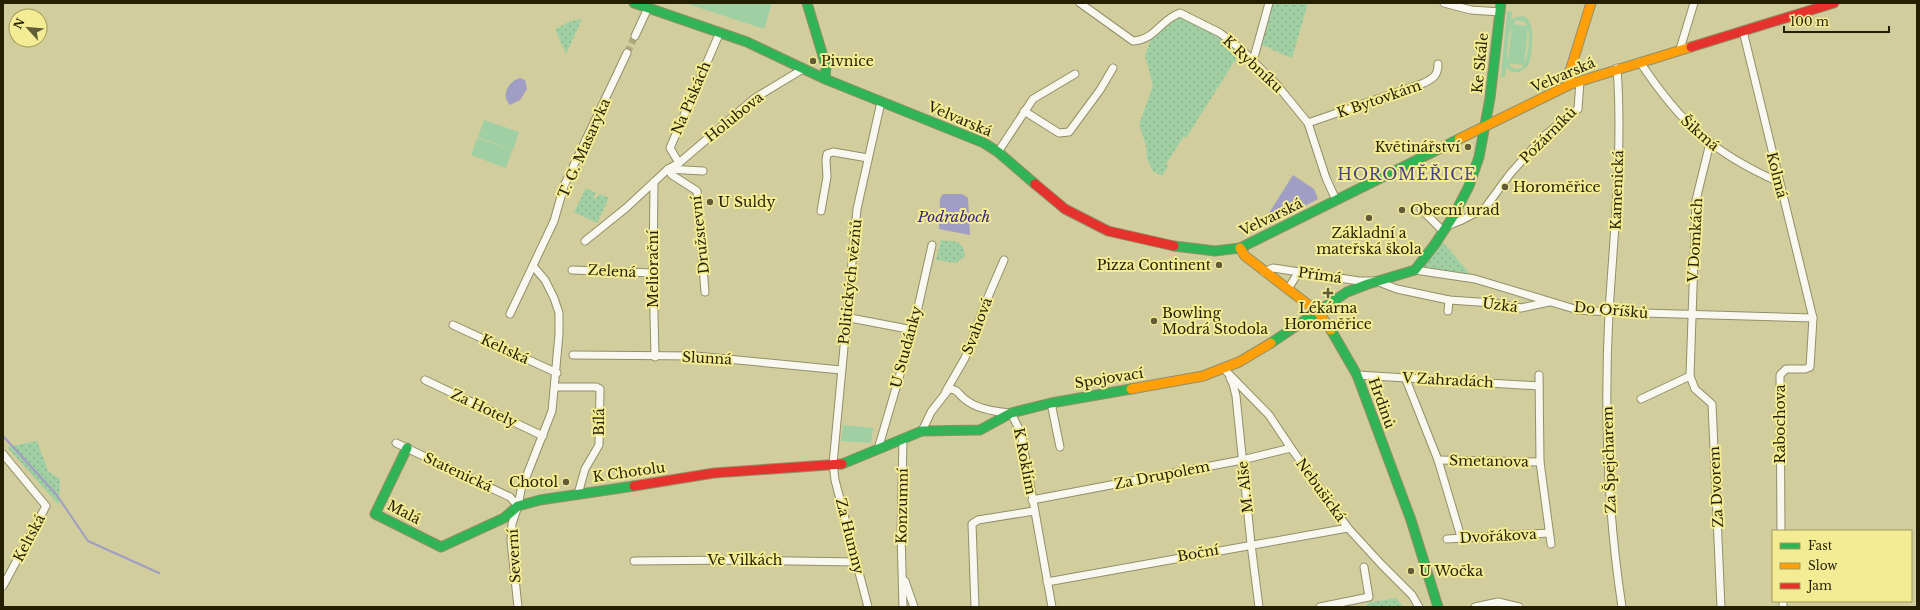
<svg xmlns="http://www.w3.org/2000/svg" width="1920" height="610" font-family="'Libre Baskerville',serif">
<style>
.green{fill:url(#green-dots)}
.pitch{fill:#a0cfa4;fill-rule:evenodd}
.water{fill:#a09ec4}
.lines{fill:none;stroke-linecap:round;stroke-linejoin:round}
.stream{stroke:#a09ec4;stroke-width:2}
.street-tunnel{stroke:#aeaa7e;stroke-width:7;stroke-dasharray:7 3.5;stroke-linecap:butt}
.street-casing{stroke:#938f67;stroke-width:9}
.fast-casing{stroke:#938f67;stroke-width:11}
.slow-casing{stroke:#938f67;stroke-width:11}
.jam-casing{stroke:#938f67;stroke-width:11}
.street{stroke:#f8f8f0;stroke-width:7}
.fast{stroke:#30b455;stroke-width:9}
.slow{stroke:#ff9f0a;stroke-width:9}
.jam{stroke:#e5322d;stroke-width:9}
.poi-dot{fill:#605c37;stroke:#f4ec94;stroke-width:1.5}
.labels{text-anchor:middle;stroke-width:4;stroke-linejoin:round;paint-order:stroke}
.poi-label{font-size:14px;fill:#231f00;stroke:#f4ec94;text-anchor:start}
.street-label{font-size:14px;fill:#231f00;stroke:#f4ec94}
.water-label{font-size:15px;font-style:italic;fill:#34267d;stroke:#f4ec94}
.quarter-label{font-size:16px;letter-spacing:1px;fill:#474481;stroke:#f4ec94}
</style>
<defs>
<pattern id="green-dots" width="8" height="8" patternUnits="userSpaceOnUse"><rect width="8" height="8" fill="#a0cfa4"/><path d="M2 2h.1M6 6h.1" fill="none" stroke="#8ab18b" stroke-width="1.8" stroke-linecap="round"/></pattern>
</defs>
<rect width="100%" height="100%" fill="#d1cd9d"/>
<g class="green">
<polygon points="1273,3 1308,3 1292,58 1262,45"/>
<polygon points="1180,17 1219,36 1239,54 1186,138 1184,136 1166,164 1168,166 1162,176 1153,171 1147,159 1146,145 1139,125 1153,86 1145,55 1151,39"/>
<polygon points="582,19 566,54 555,29 571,21"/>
<polygon points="586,188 596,193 593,197 596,199 599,194 609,198 597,223 574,212"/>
<polygon points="941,240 958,242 963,247 965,256 956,263 936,260"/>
<polygon points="1442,241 1470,274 1420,268"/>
<polygon points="37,441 48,471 60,479 59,505 7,447"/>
<polygon points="1396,598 1404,607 1367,607 1367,603"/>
</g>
<g class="pitch">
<polygon points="685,3 772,3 764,29"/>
<path d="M1507,11L1512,12L1511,20C1539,2 1533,53 1528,66L1519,72H1512L1506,67L1505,77H1501ZM1517,20L1525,22C1532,29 1529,62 1521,68L1516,69L1511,67C1504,60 1508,25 1517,20Z"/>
<polygon points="1512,24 1528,26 1524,65 1508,63"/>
<polygon points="484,120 519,132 513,150 478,137"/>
<polygon points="477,138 512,150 506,168 471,155"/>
<polygon points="843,425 873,428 871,443 841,441"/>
</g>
<g class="water">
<path d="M520,78L525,80L527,89L520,100L510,105C500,95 509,81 520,78Z"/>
<polygon points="1293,175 1314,189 1318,199 1259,229"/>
<polygon points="943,194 962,194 968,198 970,235 939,229 940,198"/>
</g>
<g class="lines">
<polyline class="stream" points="3,436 56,494 88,541 159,573"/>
<polyline class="street-tunnel" points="627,53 635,36"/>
<g class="street-casing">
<g id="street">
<path d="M1080,3L1133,41C1155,40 1160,20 1180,13L1220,33L1241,49L1277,85L1308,123L1326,178L1336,200"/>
<polyline points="1444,3 1471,10 1500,12"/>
<polyline points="1743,31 1813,318 1810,367 1805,369 1786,369 1780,375 1781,531"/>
<polyline points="635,36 648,8"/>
<polyline points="1680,49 1694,3"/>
<polyline points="1253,61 1269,3"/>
<path d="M1640,62C1679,121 1712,153 1779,182"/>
<path d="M1617,68C1623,149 1614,231 1609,312C1604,411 1607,509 1622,607"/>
<polyline points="1024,111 1059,133 1069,132 1100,90 1113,68"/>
<path d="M1308,123L1424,83C1434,78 1438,75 1438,64"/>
<polyline points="1710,143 1696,200 1690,376 1695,389 1712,404 1721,607"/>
<polyline points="998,152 1033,99 1075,74"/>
<polyline points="679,163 670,148 720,32"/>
<polyline points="668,169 672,175 697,191 705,292"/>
<polyline points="668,169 703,171"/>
<polyline points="654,182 653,273 655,357"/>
<polyline points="1421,209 1444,232"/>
<polyline points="821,211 827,177 826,160 827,154 833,152 868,158"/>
<polyline points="1447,226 1462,220 1485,208 1510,174 1544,136 1578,109 1580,81"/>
<polyline points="585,241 626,208 668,169 679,163 755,98 803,69"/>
<polyline points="572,270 653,273"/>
<polyline points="1415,270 1475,279 1578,310 1609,312 1813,318"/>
<polyline points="1264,272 1273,268 1359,281 1376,281 1397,289 1449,300 1493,303 1521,308 1549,302"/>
<polyline points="1288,289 1298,273"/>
<polyline points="1448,311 1449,300"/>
<polyline points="510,314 554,221 564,186 627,53"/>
<polyline points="845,317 913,330"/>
<polyline points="453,325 557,373"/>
<polyline points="573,355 696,356 841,370"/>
<polyline points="1225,370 1269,415 1291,448 1348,528 1381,564 1412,595 1419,607"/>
<polyline points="1357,375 1539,386"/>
<polyline points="1539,375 1540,462 1551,544"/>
<polyline points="1405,377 1438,460 1461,537"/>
<polyline points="1230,378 1233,384 1236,396 1251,544 1259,607"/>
<polyline points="425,380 543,436"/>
<polyline points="556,387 596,387 600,389 599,445 585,469 578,494"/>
<polyline points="946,391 965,358 985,304 1004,260"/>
<polyline points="1641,399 1690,376"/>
<polyline points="1051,403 1060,447"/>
<path d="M922,431L931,412L949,389C959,389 959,396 966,400C977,409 998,412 1011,413L1021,433L1052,607"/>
<polyline points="396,443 510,497 518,506"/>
<polyline points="878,449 913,330 932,245"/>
<polyline points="3,454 46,506 3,586"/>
<polyline points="1438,460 1540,462"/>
<polyline points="1032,500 1242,460 1291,448"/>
<polyline points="1447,539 1549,533"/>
<polyline points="634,561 733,560 856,562"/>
<polyline points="905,581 914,607"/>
<polyline points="1047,582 1348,528"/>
<polyline points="1783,601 1783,607"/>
<polyline points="518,607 511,541 512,524 518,506 521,490 552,411 559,334 559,313 554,298 545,280 533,266"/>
<polyline points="868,607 835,480 833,464 857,209 881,102"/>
<polyline points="903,607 901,533 903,439"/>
<polyline points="975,607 972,524 978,520 1034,511"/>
<polyline points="1320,607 1369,597 1364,567"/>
<polyline points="1475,607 1498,602 1519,607"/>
</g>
</g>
<g class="fast-casing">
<g id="fast">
<polyline points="634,3 747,42 825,79 984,143 998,152 1035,184"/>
<polyline points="807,3 826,66 825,79"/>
<polyline points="1174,246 1215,251 1240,248 1459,139"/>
<polyline points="1331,330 1357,375 1411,520 1438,607"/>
<polyline points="1271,343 1347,292 1368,284 1415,270 1435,244 1454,215 1469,186 1479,157 1490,98 1501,3"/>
<polyline points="407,448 375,514 441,547 504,518 518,506 540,500 634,486"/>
<polyline points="842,464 922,431 980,430 1011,413 1051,403 1131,389"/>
</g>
</g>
<g class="slow-casing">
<g id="slow">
<polyline points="1571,84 1570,71 1591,3"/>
<polyline points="1459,139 1571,84 1691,47"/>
<polyline points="1240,248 1245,256 1319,313 1331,330"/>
<polyline points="1131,389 1203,376 1239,362 1271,343"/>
</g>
</g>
<g class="jam-casing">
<g id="jam">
<polyline points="1691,47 1834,3"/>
<polyline points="1035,184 1065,209 1108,231 1174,246"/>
<polyline points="634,486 714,473 842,464"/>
</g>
</g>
<use href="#street" class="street"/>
<use href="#fast" class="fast"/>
<use href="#slow" class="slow"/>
<use href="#jam" class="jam"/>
</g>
<g class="poi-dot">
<circle cx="813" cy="61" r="4"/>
<circle cx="1468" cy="147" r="4"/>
<circle cx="1505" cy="187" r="4"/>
<circle cx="710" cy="202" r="4"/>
<circle cx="1402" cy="210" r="4"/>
<circle cx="1369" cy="218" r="4"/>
<circle cx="1219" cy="265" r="4"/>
<path d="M1326 287h4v4h4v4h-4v4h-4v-4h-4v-4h4z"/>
<circle cx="1154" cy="321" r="4"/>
<circle cx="566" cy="482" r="4"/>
<circle cx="1411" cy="571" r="4"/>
</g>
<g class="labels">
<g class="poi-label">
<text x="821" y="66">Pivnice</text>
<text x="1460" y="152" text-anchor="end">Květinářství</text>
<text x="1513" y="192">Horoměřice</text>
<text x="718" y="207">U Suldy</text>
<text x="1410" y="215">Obecní urad</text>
<text x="1369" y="238" text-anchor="middle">Základní a<tspan x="1369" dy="16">mateřská škola</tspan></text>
<text x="1211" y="270" text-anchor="end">Pizza Continent</text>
<text x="1328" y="313" text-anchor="middle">Lékárna<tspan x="1328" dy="16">Horoměřice</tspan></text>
<text x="1162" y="318">Bowling<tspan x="1162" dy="16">Modrá Stodola</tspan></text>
<text x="558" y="487" text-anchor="end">Chotol</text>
<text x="1419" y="576">U Wočka</text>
</g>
<g class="street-label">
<text transform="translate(1480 63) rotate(-84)" y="5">Ke Skále</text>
<text transform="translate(1253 64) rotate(43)" y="5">K Rybníku</text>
<text transform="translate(1563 75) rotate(-23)" y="5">Velvarská</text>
<text transform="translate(691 98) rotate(-67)" y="5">Na Pískách</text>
<text transform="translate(1379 99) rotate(-19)" y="5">K Bytovkám</text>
<text transform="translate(734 117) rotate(-39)" y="5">Holubova</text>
<text transform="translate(960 119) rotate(23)" y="5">Velvarská</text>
<text transform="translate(1700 133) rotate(41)" y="5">Šikmá</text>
<text transform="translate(1548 135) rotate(-45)" y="5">Požárníků</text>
<text transform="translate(584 148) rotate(-66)" y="5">T. G. Masaryka</text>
<text transform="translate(1777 175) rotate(76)" y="5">Kolmá</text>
<text transform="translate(1617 190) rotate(-88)" y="5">Kamenická</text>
<text transform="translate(1271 217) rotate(-26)" y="5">Velvarská</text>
<text transform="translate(700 235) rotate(-96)" y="5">Družstevní</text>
<text transform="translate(1695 240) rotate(-87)" y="5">V Domkách</text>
<text transform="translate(653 269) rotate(-90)" y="5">Meliorační</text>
<text transform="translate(612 271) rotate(3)" y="5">Zelená</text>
<text transform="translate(1320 275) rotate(8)" y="5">Přímá</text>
<text transform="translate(850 282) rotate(-84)" y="5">Politických vězňů</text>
<text transform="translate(1500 305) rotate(7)" y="5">Úzká</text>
<text transform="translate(1611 310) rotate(5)" y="5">Do Oříšků</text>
<text transform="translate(977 326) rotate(-69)" y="5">Svahová</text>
<text transform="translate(906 347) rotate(-75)" y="5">U Studánky</text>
<text transform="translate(505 349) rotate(25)" y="5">Keltská</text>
<text transform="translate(707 358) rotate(3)" y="5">Slunná</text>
<text transform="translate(1109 378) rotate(-9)" y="5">Spojovací</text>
<text transform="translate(1448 380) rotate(3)" y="5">V Zahradách</text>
<text transform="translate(1382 403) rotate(70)" y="5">Hrdinů</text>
<text transform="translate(484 408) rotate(25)" y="5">Za Hotely</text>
<text transform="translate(599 422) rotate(-89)" y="5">Bílá</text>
<text transform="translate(1780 424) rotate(-90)" y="5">Rabochova</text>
<text transform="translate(1609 460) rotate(-92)" y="5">Za Špejcharem</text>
<text transform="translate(1025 461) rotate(79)" y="5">K Roklím</text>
<text transform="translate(1489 461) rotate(1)" y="5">Smetanova</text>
<text transform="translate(458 472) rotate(25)" y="5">Statenická</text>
<text transform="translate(629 472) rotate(-8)" y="5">K Chotolu</text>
<text transform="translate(1162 475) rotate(-11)" y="5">Za Drupolem</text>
<text transform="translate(1245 487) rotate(-96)" y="5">M. Alše</text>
<text transform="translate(1716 487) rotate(-93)" y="5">Za Dvorem</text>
<text transform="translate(1321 490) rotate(54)" y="5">Nebušická</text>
<text transform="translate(902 506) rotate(-89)" y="5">Konzumní</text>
<text transform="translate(404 512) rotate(27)" y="5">Malá</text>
<text transform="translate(850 536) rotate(76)" y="5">Za Humny</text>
<text transform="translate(1498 536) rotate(-3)" y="5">Dvořákova</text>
<text transform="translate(29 538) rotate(-62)" y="5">Keltská</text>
<text transform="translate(1198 553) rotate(-10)" y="5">Boční</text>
<text transform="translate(514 556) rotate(-93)" y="5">Severní</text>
<text x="745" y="565">Ve Vilkách</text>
</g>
<g class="water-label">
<text x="954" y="222">Podraboch</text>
</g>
<g class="quarter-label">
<text x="1407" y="180">HOROMĚŘICE</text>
</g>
</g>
<rect width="1920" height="610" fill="none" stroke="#231f00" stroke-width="8"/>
<rect x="1772" y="530" width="140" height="72" fill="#f4ec94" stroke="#a09a59"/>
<rect x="1780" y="543" width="20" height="6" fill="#30b455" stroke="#a09a59"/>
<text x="1808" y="550" font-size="12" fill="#231f00">Fast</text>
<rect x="1780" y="563" width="20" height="6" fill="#ff9f0a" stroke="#a09a59"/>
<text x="1808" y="570" font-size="12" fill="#231f00">Slow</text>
<rect x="1780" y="583" width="20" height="6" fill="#e5322d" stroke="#a09a59"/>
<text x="1808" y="590" font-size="12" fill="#231f00">Jam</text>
<g transform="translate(28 28) rotate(297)"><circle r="19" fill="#f4ec94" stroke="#a09a59"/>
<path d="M0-3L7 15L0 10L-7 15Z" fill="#605c37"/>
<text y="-6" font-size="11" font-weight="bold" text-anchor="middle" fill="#231f00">N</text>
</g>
<path d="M1784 26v6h105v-6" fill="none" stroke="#231f00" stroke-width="2"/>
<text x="1790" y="26" font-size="12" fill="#231f00" stroke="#f4ec94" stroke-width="3" paint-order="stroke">100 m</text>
</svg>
